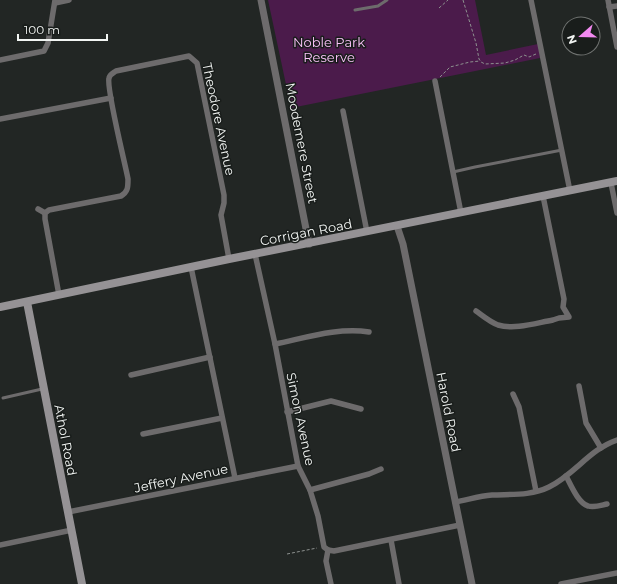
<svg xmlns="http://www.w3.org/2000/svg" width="617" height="584" font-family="Montserrat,sans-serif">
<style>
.green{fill:#4b1b4b}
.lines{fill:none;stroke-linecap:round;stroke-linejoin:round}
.path{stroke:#8d918f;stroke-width:1;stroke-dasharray:3 2;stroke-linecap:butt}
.service{stroke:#6d6b6c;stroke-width:3}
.minor{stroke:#6d6b6c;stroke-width:5.5}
.tertiary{stroke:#6d6b6c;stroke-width:7}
.secondary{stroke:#959295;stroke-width:8}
.labels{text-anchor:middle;stroke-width:3;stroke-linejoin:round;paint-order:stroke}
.park-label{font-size:13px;fill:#fcc3fa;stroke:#191d1b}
.street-label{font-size:13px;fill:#f2f5f3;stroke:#191d1b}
</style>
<rect width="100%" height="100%" fill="#222624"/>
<polygon class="green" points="268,0 475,0 486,55 538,44 540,58 291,108"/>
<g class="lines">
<g class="path">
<polyline points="463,0 476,43 479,59 481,62 485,64 505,63 515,60 524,55 529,57 536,54"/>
<polyline points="439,8 448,0"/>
<polyline points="440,77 450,67 470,62 480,61"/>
<polyline points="287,554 317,548"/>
</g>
<g class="service">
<polyline points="355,10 378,6 387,0"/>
<polyline points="453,172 475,167 562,150"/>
<polyline points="3,398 42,389"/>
</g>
<g class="minor">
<polyline points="531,0 570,191"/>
<polyline points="608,0 617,47"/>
<polyline points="55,3 69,0"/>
<polyline points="609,7 617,6"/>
<polyline points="0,60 44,51 48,43 55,0"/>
<polyline points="435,81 461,213"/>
<polyline points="343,111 367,232"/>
<polyline points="0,119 111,98"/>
<polyline points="611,183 617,213"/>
<polyline points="38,209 45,213"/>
<polyline points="255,254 275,344 298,466 310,490 318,516 324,547 328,550 326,561 331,584"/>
<polyline points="191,267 235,478"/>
<path d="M59,295L45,219V213L49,210L121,196C128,192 128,187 128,179C125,163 106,88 109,78C110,74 113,73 116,71L189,56L197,63L224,195V203L221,215L229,259"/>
<path d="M476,311C483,316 490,322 498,325C515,330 536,323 553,320L559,318L569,317L563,307L564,299L543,196"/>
<path d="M275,344C305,338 338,327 369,332"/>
<polyline points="131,375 210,357"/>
<polyline points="579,386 586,423 601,448"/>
<polyline points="513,394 519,407 536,491"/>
<polyline points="287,412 331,401 361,409"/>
<polyline points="143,434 222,418"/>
<path d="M566,476C571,485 578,503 588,506C594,508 602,505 607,504"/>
<polyline points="310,490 369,474 381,469"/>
<path d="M455,502C467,500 479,496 492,495C511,494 531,496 549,487C574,475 590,449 617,440"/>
<polyline points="68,512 298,466"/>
<polyline points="391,540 399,584"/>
<polyline points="0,545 72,530"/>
<polyline points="328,550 334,551 460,525"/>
<polyline points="561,584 617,573"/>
</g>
<g class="tertiary">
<polyline points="261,0 309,244"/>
<polyline points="397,226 403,244 472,584"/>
</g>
<g class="secondary">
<polyline points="27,302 82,584"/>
<polyline points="0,307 229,259 617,181"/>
</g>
</g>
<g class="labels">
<g class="park-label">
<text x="329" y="47">Noble Park<tspan x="329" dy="15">Reserve</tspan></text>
</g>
<g class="street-label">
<text transform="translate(219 119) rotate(78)" y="5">Theodore Avenue</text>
<text transform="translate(302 143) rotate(79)" y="5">Moodemere Street</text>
<text transform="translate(306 232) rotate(-11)" y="5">Corrigan Road</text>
<text transform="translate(449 412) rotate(79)" y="5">Harold Road</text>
<text transform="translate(301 419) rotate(78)" y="5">Simon Avenue</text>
<text transform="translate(66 440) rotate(79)" y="5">Athol Road</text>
<text transform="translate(181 478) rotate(-12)" y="5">Jeffery Avenue</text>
</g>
</g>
<g transform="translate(581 36) rotate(250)"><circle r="19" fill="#191d1b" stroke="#707371"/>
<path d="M0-3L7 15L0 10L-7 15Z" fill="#f38af1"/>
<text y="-6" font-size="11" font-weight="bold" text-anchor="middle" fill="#f2f5f3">N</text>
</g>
<path d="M18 34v6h89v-6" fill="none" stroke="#f2f5f3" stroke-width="2"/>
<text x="24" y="34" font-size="12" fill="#f2f5f3" stroke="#191d1b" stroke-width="3" paint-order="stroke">100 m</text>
</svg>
